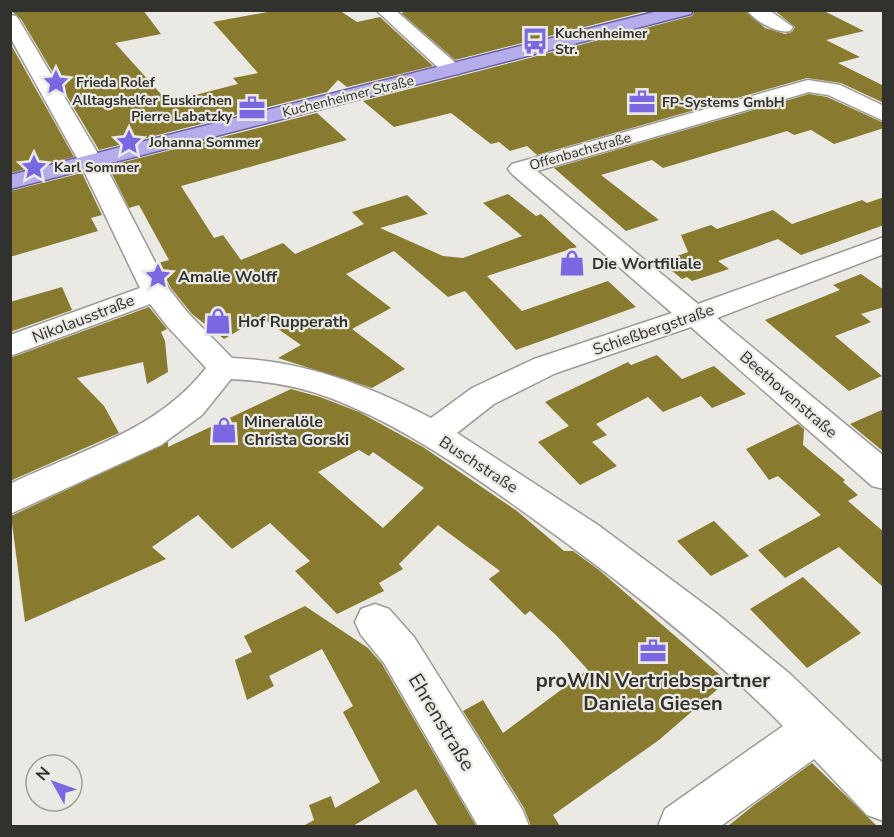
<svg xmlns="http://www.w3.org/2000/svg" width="894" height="837" font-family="'Nunito Sans',sans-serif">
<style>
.building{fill:#887b2f;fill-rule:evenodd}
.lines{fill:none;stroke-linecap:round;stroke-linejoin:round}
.minor-casing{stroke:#9b9a95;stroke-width:3}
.major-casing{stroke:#665ea0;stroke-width:3}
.minor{fill:#fff;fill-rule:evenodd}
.major{fill:#b5adeb;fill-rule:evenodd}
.labels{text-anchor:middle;stroke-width:4.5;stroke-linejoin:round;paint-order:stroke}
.far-poi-label{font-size:14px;font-weight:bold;fill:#31312e;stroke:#eae9e4;text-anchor:start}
.far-street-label{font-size:14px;fill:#31312e;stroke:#eae9e4}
.poi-label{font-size:16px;font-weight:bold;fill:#31312e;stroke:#eae9e4;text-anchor:start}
.street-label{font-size:16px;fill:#31312e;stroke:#eae9e4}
.near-poi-label{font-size:20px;font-weight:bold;fill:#31312e;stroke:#eae9e4}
.near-street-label{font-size:20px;fill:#31312e;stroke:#eae9e4}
</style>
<rect width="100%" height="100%" fill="#eae9e4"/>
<g class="building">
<polygon points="10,10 143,10 161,34 115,43 168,102 238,84 233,78 258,73 213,22 278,10 339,10 357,22 380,17 433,66 347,87 338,80 327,92 99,150 21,19"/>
<polygon points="411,10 651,10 455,60 401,13"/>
<polygon points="695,10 745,10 765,28 785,34 792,32 795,27 774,10 822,10 864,31 826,40 860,57 838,63 884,86 884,103 841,83 807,78 537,155 527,146 510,151 499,142 491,144 451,113 394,127 363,101 692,16"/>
<polygon points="10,43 74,157 10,173"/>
<polygon points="809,94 827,97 884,123 884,128 834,144 811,130 794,135 787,131 663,168 652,160 601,175 659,220 626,231 554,168"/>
<polygon points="317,113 347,140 181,186 214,238 223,235 241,260 283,243 295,254 364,224 352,212 407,195 428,214 380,228 443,256 463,258 522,236 483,203 508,194 536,216 541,214 577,247 487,276 522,311 608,281 636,307 516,350 465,291 448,297 394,251 346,274 391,308 352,329 405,369 372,388 278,358 301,345 261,317 224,339 192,314 171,288 158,263 169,260 139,205 129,208 108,166"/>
<polygon points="82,173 102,215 91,218 98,231 10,257 10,191"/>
<polygon points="884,197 884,225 801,255 778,239 718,261 729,269 692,281 687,277 682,279 661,262 688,252 681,235 711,225 717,229 773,210 792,224 862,200 867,203"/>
<polygon points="861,274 884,290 884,307 861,314 871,322 835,336 882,376 849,391 765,320 840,290 833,285"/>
<polygon points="62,287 72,310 10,332 10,302"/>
<polygon points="149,307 167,329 161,332 165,341 168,372 147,384 143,362 77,378 104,406 119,433 10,481 10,358"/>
<polygon points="657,355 682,379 714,366 746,394 712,408 701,396 663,412 648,397 596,424 607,435 592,442 617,466 580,485 538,442 569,426 545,402 628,362 631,365"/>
<path d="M291,389L320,397L359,412L423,447L517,511L564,551H573L599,570L727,681L659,740L553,815L560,826H531L524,808L463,711L483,700L503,733L588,670L556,635L530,611L525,615L489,579L500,571L438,525L399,564L403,569L379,583L384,591L337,614L295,571L310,561L270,523L232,549L198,515L152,547L166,559L25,622L11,516L168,442V447ZM359,450L369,456L373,452L424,488L383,528L318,472Z"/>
<polygon points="884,409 884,452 850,424"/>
<polygon points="798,424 804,429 803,445 845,480 843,482 858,495 848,501 884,532 884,588 839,547 785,578 758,550 821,515 778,476 769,480 746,449"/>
<polygon points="714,521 749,556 711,576 677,541"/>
<polygon points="803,577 861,633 807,668 750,609"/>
<polygon points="305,606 368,648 382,664 476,826 438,826 416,789 353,826 303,826 314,820 309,805 331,796 335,808 380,782 343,712 353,706 322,649 269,676 274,686 247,700 235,660 252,652 244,636"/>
<polygon points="812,763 877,826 728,826 754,805"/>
</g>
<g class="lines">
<g class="minor-casing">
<g id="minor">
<polygon points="376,10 395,10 459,66 462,70 459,74 445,74"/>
<path d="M747,10H769L793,27L790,31C777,34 755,21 747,10Z"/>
<path d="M10,15L16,16L19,20L107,169L169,289L188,313L232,358C304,361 367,385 431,418L472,388L534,359L672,313L512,174L508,169L512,164L808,80L840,85L884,106V121L828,95L809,92L537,171L698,304L884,237V254L717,318L884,456V489L872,486L691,327L556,373L494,404L457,433L598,525L716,613L790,674L884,764V821L867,815L814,759L721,826H658L665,809L783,726C707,649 620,581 532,518C470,473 405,427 333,399C300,386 267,381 231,379L202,415L161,445L10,514V484C80,450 156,432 206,368L168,327L150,304L10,356V335L140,288L83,169L10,37Z"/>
<polygon points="375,604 389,609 414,637 522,809 529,826 478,826 384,663 361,635 355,622 361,609"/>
</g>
</g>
<g class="major-casing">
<polygon id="major" points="662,10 693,10 691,14 10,189 10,175"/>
</g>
<use href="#minor" class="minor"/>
<use href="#major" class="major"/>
</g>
<defs>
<g id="bus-bare" transform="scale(2.07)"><path d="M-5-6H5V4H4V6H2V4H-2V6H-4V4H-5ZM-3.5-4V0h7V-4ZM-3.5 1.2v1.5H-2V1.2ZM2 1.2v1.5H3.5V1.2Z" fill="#7a67e2" stroke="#eae9e4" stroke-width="2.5" paint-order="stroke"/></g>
<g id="sight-bare" transform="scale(2.07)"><path d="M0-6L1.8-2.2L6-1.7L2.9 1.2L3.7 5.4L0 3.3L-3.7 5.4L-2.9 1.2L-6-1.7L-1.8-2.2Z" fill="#7a67e2" stroke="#eae9e4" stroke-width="2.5" paint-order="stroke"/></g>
<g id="office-bare" transform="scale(2.07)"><path d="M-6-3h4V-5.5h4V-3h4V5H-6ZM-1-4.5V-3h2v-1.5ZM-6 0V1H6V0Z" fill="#7a67e2" stroke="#eae9e4" stroke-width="2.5" paint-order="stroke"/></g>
<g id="shop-bare" transform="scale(2.07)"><path d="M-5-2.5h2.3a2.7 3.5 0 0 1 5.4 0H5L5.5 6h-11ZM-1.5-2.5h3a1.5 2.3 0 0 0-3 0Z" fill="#7a67e2" stroke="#eae9e4" stroke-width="2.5" paint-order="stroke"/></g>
</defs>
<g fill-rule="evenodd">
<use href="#bus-bare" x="535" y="41"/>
<use href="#sight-bare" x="56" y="82"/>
<use href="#office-bare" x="642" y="102"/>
<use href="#office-bare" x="252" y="108"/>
<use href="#sight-bare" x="129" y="142"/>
<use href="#sight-bare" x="34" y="167"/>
<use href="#shop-bare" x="572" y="263"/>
<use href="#sight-bare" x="158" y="276"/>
<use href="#shop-bare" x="218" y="321"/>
<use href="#shop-bare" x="224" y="430"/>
<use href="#office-bare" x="653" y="651"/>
</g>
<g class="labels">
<g class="far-poi-label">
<text x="555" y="38">Kuchenheimer<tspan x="555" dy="16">Str.</tspan></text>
<text x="76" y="87">Frieda Rolef</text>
<text x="232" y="105" text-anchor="end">Alltagshelfer Euskirchen<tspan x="232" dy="16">Pierre Labatzky</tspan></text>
<text x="662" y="107">FP-Systems GmbH</text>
<text x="149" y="147">Johanna Sommer</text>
<text x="54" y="172">Karl Sommer</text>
</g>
<g class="far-street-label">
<text transform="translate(348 96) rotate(-14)" y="5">Kuchenheimer Straße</text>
<text transform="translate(580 151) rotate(-16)" y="5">Offenbachstraße</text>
</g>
<g class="poi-label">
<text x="592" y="269">Die Wortfiliale</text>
<text x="178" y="282">Amalie Wolff</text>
<text x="238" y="327">Hof Rupperath</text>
<text x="244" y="427">Mineralöle<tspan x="244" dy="18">Christa Gorski</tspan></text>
</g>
<g class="street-label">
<text transform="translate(83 318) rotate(-21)" y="6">Nikolausstraße</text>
<text transform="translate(653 329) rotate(-19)" y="6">Schießbergstraße</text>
<text transform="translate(789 394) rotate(41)" y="6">Beethovenstraße</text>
<text transform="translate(479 464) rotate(33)" y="6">Buschstraße</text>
</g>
<g class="near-poi-label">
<text x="653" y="687">proWIN Vertriebspartner<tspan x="653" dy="23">Daniela Giesen</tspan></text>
</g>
<g class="near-street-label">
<text transform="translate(442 722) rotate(59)" y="7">Ehrenstraße</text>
</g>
</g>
<rect width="894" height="837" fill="none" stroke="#31312e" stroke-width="24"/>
<g transform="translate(54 783) rotate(310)"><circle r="28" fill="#eae9e4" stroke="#a09f9b" stroke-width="1.5"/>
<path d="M0-4.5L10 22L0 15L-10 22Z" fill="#7a67e2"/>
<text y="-9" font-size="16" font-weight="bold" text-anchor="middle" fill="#31312e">N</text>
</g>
</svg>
